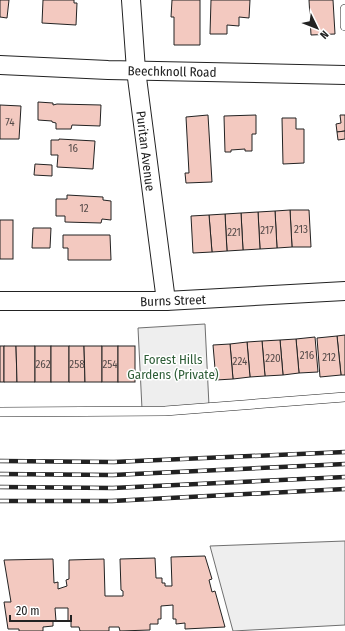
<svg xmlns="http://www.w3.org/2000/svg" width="345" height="631" font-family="'Fira Sans Condensed',sans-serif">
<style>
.green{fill:#eee;stroke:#6f6f6f}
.building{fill:#f3c9c0;stroke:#222}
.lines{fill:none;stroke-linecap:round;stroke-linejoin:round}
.lane-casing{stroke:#222;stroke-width:10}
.street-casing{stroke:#222;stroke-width:20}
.lane{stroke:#fff;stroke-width:9}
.street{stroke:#fff;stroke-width:18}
.rail-casing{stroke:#222;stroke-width:4.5}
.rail{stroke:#fff;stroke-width:3;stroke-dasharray:9;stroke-linecap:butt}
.labels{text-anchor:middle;stroke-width:3;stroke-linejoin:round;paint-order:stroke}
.number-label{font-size:11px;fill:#564c4a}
.street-label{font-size:13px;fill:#222;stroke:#fff}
.park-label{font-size:13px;fill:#2f5e38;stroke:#fff}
</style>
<rect width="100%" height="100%" fill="#fff"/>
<g class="green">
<polygon points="205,324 209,406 142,409 138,328"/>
<polygon points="345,541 345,625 233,631 210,546"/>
</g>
<g class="building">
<polygon points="0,0 9,0 7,18 0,17"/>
<polygon points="43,0 74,0 74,3 77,3 76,25 42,23"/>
<polygon points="172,0 200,0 200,45 174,45 174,17 171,17"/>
<polygon points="211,0 250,0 249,18 239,17 239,26 227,25 227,34 210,34"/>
<polygon points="309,0 333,0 335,34 311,35"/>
<polygon points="38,102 53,103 53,105 57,104 101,105 100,126 72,125 71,129 56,129 56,123 52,122 52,121 38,120"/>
<polygon points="0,105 21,106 19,139 0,139"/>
<polygon points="208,115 212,182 186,183 185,173 189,173 186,117"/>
<polygon points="256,115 256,134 252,134 252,151 245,151 245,149 231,150 231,152 225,152 224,116"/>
<polygon points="340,115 345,115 345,131 337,132 336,124 341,123"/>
<polygon points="282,118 296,118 296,129 304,129 304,163 283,164"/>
<polygon points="345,131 345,139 338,140 337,132"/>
<polygon points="59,139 95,141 93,169 57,167 58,155 51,155 51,140 59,140"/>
<polygon points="35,164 52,165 52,176 34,175"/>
<polygon points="67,195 103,197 103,200 111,201 111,220 102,219 101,223 65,222 65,216 56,216 56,199 67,199"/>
<polygon points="290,210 309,210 311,247 292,247"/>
<polygon points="290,210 292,247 277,248 275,211"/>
<polygon points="275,211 277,248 260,249 258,212"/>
<polygon points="258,212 260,249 243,250 241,213"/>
<polygon points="241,213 243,250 227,251 225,214"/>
<polygon points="225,214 227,251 212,252 209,215"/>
<polygon points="209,215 212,252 193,253 191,216"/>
<rect x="0" y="220" width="13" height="39"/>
<polygon points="33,228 51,228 50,248 32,248"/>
<polygon points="63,235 110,235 111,260 68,260 68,248 63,248"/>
<polygon points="345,335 345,375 341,375 337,336"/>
<polygon points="337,336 341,375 320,377 317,338"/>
<polygon points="315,337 318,372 299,373 296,339"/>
<polygon points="296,339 299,373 283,375 280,340"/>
<polygon points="280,340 283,375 265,376 262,341"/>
<polygon points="262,341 265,376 250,377 247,342"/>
<polygon points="247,342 250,377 233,379 230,344"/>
<polygon points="230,344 233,379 216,380 213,345"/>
<rect x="0" y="346" width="4" height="36"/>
<polygon points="4,346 16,346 17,382 4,382"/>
<polygon points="16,346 35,346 35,382 17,382"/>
<rect x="35" y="346" width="16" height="36"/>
<rect x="51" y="346" width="18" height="36"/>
<polygon points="69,346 84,346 85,382 69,382"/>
<polygon points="84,346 102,346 102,382 85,382"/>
<rect x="102" y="346" width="16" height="36"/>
<rect x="118" y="346" width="17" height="36"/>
<polygon points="205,556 212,579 209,580 212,592 215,591 225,627 185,629 185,623 176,624 176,619 173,619 173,605 161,606 161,619 158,619 158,624 150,624 150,630 120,631 119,627 109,627 109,631 80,631 79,627 71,627 71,621 68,621 68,608 55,608 56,621 53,621 53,626 43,627 43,631 19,631 19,629 8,629 4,602 11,602 4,560 53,559 54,583 58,582 58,589 67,586 66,580 69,579 69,560 104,559 105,596 123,596 123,591 121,590 120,559 155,558 156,578 162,578 162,583 165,583 165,586 172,586 171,557"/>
</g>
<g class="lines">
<g class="lane-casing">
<g id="lane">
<polyline points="345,9 345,26"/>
<polyline points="0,412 165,411 345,397"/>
</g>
</g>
<g class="street-casing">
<g id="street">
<polyline points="131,0 136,70 166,301"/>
<polyline points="0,65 108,70 345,75"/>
<polyline points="0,301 166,301 345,291"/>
</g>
</g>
<use href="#lane" class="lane"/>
<use href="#street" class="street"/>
<g class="rail-casing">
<g id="rail">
<polyline points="0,461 114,462 345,452"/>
<polyline points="0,474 113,475 345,464"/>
<polyline points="0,487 113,488 345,477"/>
<polyline points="0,501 112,501 345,489"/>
</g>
</g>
<use href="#rail" class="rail"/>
</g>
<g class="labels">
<g class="number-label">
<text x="10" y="126">74</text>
<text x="73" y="152">16</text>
<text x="84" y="212">12</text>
<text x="301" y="233">213</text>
<text x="267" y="234">217</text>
<text x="234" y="236">221</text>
<text x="307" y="359">216</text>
<text x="329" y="361">212</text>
<text x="273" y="362">220</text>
<text x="240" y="365">224</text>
<text x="43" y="368">262</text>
<text x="77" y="368">258</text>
<text x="110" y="368">254</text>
</g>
<g class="street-label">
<text transform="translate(172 71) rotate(1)" y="5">Beechknoll Road</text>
<text transform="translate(146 151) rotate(83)" y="5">Puritan Avenue</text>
<text transform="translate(173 300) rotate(-2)" y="5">Burns Street</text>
</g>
<g class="park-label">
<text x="173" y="364">Forest Hills<tspan x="173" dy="15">Gardens (Private)</tspan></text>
</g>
</g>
<g transform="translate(317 28) rotate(133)" stroke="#ffffff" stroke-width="3" paint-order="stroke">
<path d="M0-3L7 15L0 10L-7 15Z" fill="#222222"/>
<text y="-6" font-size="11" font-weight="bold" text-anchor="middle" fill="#222222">N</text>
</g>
<path d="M10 615v6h61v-6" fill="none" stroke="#222222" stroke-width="2"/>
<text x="16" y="615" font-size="12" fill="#222222" stroke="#ffffff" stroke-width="3" paint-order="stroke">20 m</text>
</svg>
